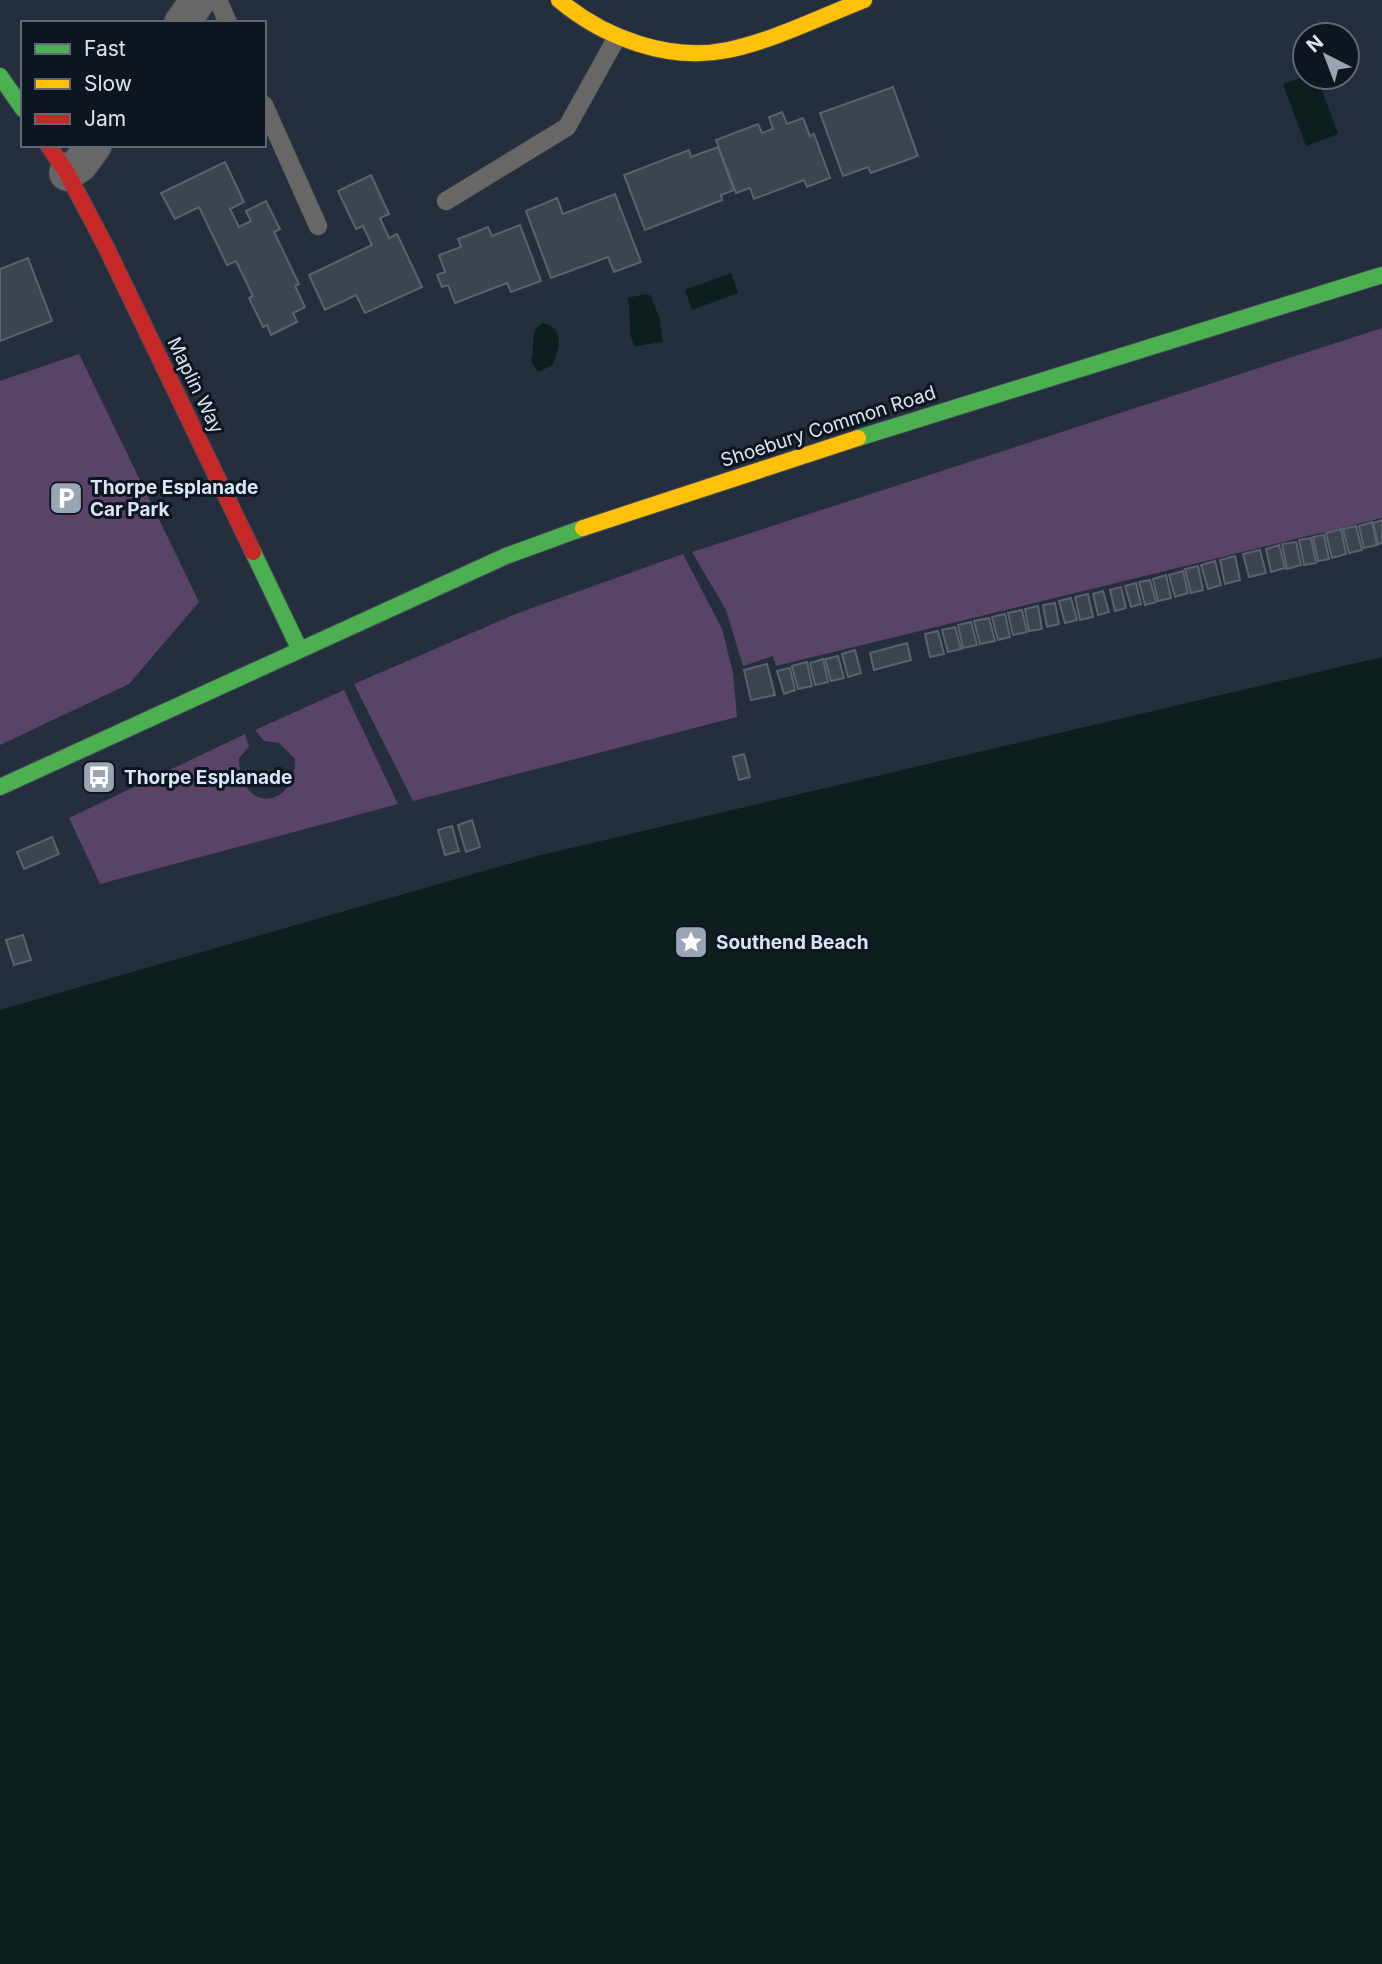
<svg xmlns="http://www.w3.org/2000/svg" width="1382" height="1964" font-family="Inter,sans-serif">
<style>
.green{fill:#5a4369}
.water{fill:#0d1e1f}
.building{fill:#3d444f;stroke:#5b616e;stroke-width:2}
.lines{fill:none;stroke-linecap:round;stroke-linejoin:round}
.lane-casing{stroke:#434c58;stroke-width:19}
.street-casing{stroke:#434c58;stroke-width:37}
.fast-casing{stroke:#434c58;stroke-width:18}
.slow-casing{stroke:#434c58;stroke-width:18}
.jam-casing{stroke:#434c58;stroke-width:18}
.lane{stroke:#696765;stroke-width:18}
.street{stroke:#696765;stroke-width:35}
.fast{stroke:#4caf50;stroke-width:16}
.slow{stroke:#ffc107;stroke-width:16}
.jam{stroke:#c62828;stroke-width:16}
.labels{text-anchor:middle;stroke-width:6;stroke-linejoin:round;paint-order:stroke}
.street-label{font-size:19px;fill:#d9e5f5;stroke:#0d1520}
.poi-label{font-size:19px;font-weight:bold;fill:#d9e5f5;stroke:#0d1520;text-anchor:start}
</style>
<rect width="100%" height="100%" fill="#242e3c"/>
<g class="green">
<polygon points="1382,328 1382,518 776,666 773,656 743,666 726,610 692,552"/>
<polygon points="79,354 199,602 129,684 0,745 0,381"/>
<polygon points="683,554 722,629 733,673 737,717 413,801 354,684 518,613"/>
<path d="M344,690L398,804L100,884L69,818L245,734L249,747L239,758C238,813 296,811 295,759L279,743L264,741L255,730Z"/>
</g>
<g class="water">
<polygon points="1305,76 1317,77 1338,134 1306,146 1283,84"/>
<polygon points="731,273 738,293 692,310 685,290"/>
<path d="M646,294L651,296L660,320L663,342L635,346C626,333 633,316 627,298Z"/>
<path d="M543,323C566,328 559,348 553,365L538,372L531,362C536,348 528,330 543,323Z"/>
<polygon points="1382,657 1382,1964 0,1964 0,1010 533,857"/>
</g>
<g class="building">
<polygon points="893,87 918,156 871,173 868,167 843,176 820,113"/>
<polygon points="782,112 787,124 803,118 810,136 814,134 830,178 807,187 804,180 754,199 750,188 736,193 716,140 758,124 762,133 773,129 769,117"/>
<polygon points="718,147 734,190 721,195 722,200 645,230 624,175 689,150 691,157"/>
<polygon points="225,162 244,202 230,209 239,227 251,221 246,211 266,201 280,229 274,232 299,284 295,286 305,307 293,313 297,322 271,335 267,325 263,327 249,298 253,296 236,261 227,265 199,207 175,219 161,193"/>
<polygon points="371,175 389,214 380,218 389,238 397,234 422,287 365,313 356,295 325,310 309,275 372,245 363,226 356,229 338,191"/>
<polygon points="615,194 641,262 614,272 608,257 551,278 526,211 557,198 563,214"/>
<polygon points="520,225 541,281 511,292 507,283 455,303 448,285 442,287 437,275 445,272 439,255 461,247 458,239 488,227 492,236"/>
<polygon points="28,258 52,321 0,341 0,269"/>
<polygon points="1382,520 1382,543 1378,544 1373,523"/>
<polygon points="1372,522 1377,545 1364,548 1359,526"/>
<polygon points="1356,526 1362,550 1349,553 1343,529"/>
<polygon points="1341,529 1346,554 1332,558 1326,533"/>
<polygon points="1324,535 1329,559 1318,561 1313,537"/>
<polygon points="1311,538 1316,563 1304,565 1299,540"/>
<polygon points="1296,542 1301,565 1287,569 1282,544"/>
<polygon points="1279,545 1285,568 1271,572 1266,549"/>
<polygon points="1260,550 1266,573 1249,577 1243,554"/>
<polygon points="1235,556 1240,580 1225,584 1220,560"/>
<polygon points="1215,561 1221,585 1208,589 1201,565"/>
<polygon points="1198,566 1203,590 1191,593 1185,569"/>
<polygon points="1183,571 1188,593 1175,597 1169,575"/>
<polygon points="1166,575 1171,598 1158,601 1153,579"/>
<polygon points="1150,580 1156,602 1145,605 1139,582"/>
<polygon points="1136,583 1141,604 1131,607 1125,586"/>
<polygon points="1121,587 1126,608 1115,611 1110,590"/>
<polygon points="1103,591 1109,612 1098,615 1093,594"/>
<polygon points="1088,594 1093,617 1080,620 1075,597"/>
<polygon points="1071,598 1077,620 1065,623 1059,601"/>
<polygon points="1055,603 1059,624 1047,627 1043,605"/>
<polygon points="1038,606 1042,629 1029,631 1025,609"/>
<polygon points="1022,610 1027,632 1013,635 1008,613"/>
<polygon points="1005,614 1010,637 998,640 992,617"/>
<polygon points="989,618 995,641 980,644 974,621"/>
<polygon points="971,622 977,645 963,648 958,625"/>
<polygon points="955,627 961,649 948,652 942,630"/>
<polygon points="938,631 944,654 930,657 925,634"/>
<polygon points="907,643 911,660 874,670 870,653"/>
<polygon points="855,650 861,673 848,677 842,654"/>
<polygon points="838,656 844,678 831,681 825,659"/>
<polygon points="823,659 828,682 815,685 810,663"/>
<polygon points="807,662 812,686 798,689 792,666"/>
<polygon points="767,664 775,695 751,700 744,670"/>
<polygon points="790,668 795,690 784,694 777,671"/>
<polygon points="744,754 750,777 739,780 733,757"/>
<polygon points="472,820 480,847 466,852 458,825"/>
<polygon points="452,826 459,851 445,855 438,830"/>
<polygon points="52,837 59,854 24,869 17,852"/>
<polygon points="23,935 31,960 14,965 6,940"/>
</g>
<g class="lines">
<g class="lane-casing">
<g id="lane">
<polyline points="218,0 228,23"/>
<polyline points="264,105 318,226"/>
<polyline points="446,201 567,127 617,37"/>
</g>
</g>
<g class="street-casing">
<g id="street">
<polyline points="182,23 198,0"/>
<polyline points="67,173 80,164 94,145"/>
</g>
</g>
<g class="fast-casing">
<g id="fast">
<polyline points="0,76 23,109"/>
<polyline points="858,438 1382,275"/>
<polyline points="253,552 299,648"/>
<polyline points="0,787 506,556 583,528"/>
</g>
</g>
<g class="slow-casing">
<g id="slow">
<path d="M559,0C604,38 669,62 728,50C775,40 820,17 864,0"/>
<polyline points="583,528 858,438"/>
</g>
</g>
<g class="jam-casing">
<polyline id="jam" points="48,145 67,173 106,247 253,552"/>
</g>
<use href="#lane" class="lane"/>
<use href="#street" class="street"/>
<use href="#fast" class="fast"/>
<use href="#slow" class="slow"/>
<use href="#jam" class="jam"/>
</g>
<defs>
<g id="parking-square" transform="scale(1.75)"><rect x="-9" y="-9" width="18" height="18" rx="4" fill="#9aa5b4" stroke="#0d1520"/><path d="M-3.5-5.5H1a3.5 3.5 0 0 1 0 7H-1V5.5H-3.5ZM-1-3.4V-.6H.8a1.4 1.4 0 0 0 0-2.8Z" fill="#fff"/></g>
<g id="bus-square" transform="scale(1.75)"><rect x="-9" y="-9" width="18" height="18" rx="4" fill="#9aa5b4" stroke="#0d1520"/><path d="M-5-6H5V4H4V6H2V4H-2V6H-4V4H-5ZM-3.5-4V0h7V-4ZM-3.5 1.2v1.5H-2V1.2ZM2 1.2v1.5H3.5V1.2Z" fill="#fff"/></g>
<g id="sight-square" transform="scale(1.75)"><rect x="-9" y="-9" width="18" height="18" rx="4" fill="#9aa5b4" stroke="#0d1520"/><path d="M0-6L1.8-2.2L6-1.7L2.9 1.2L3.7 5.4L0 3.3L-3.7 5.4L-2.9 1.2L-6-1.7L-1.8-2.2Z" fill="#fff"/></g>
</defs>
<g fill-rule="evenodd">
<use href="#parking-square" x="66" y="498"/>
<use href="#bus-square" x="99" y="777"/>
<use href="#sight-square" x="691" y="942"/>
</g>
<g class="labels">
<g class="street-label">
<text transform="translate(196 385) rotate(64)" y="7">Maplin Way</text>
<text transform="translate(828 426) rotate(-18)" y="7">Shoebury Common Road</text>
</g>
<g class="poi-label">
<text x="90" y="494">Thorpe Esplanade<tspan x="90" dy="22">Car Park</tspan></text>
<text x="124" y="784">Thorpe Esplanade</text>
<text x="716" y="949">Southend Beach</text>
</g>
</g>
<rect x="21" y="21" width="245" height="126" fill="#0d1520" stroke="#5f6875" stroke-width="2"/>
<rect x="35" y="44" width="35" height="10" fill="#4caf50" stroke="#5f6875" stroke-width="2"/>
<text x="84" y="56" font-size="21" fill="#d9e5f5">Fast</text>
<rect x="35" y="79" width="35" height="10" fill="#ffc107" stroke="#5f6875" stroke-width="2"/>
<text x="84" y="91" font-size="21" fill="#d9e5f5">Slow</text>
<rect x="35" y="114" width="35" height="10" fill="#c62828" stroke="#5f6875" stroke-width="2"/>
<text x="84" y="126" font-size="21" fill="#d9e5f5">Jam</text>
<g transform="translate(1326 56) rotate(318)"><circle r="33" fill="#0d1520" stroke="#5f6875" stroke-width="2"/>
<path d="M0-5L12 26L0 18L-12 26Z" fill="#9aa5b4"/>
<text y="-10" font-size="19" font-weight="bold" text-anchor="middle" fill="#d9e5f5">N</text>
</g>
</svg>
